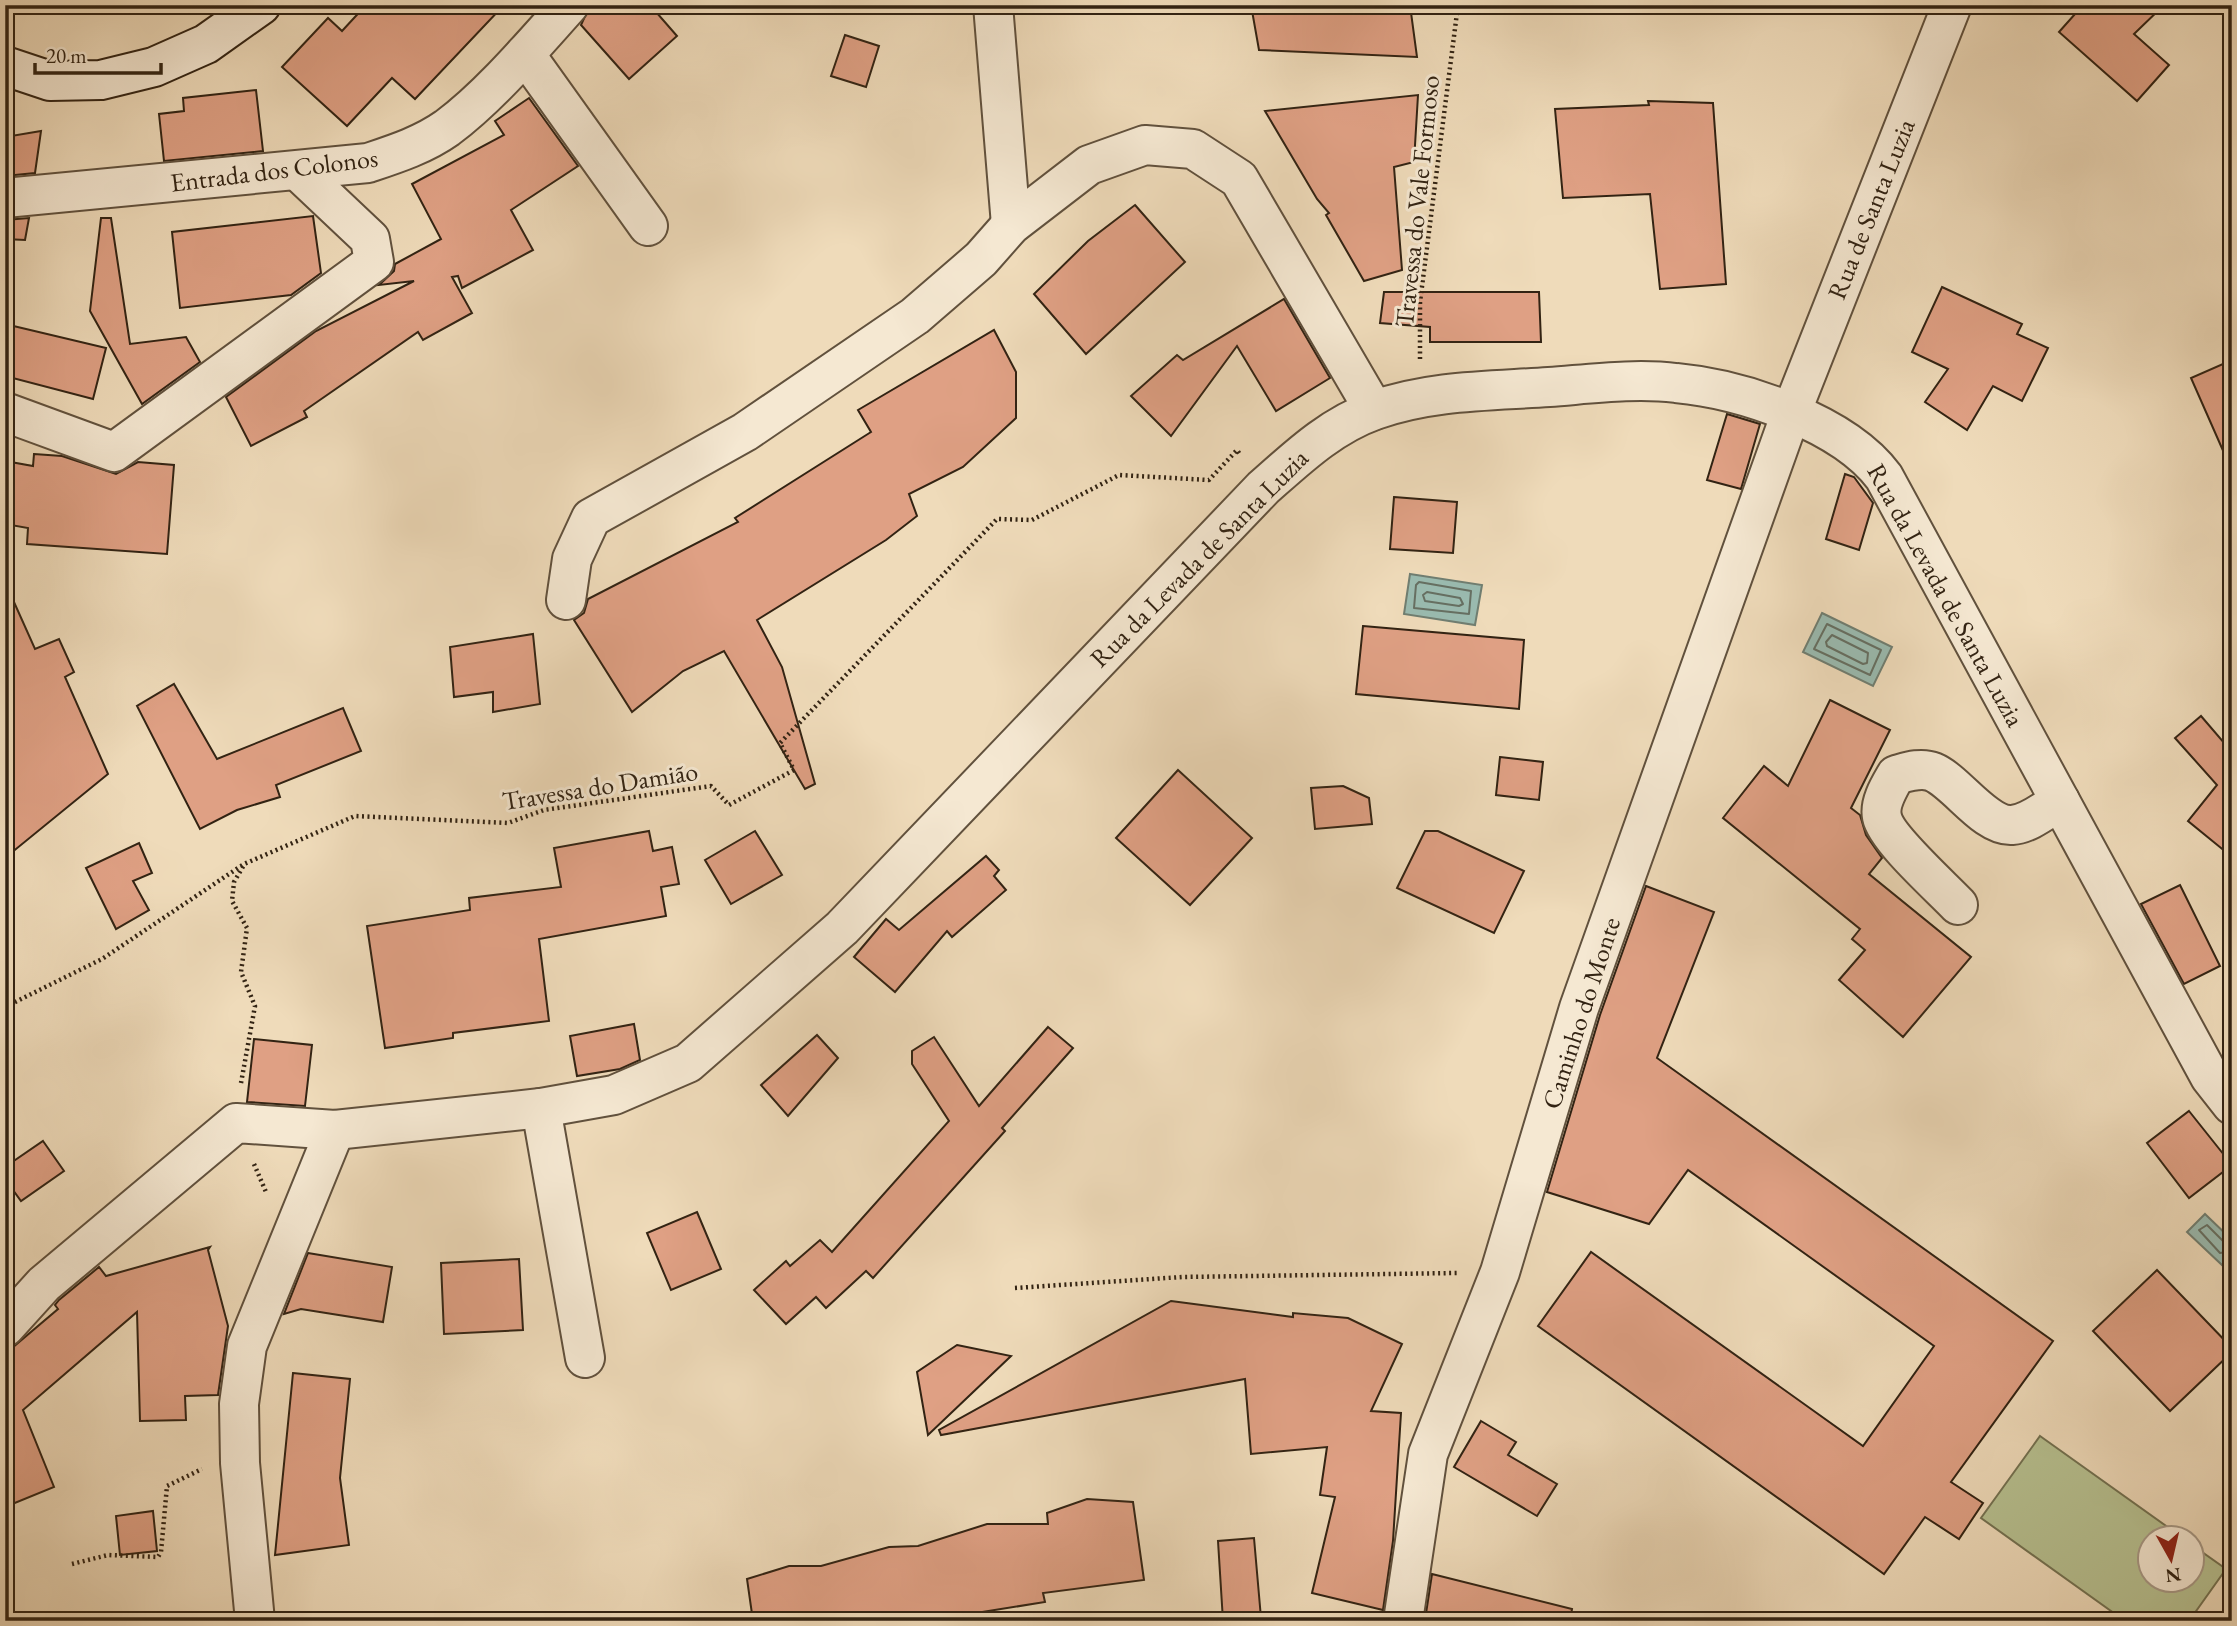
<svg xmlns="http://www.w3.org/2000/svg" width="2237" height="1626" font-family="'EB Garamond',serif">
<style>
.green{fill:#b7c191;stroke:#747252;stroke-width:2}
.water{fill:#9abbb0;stroke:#707e71;stroke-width:2}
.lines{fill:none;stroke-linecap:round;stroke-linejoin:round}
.shore{stroke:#666f62;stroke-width:2}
.building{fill:#dfa084;stroke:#322313;stroke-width:2}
.street-casing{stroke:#61513d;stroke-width:42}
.secondary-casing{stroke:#322313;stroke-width:42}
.path{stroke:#322313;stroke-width:4.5;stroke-dasharray:2 3.5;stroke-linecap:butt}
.street{stroke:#f5e8d2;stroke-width:38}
.secondary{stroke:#f5e8d2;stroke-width:38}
.labels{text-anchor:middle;stroke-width:6;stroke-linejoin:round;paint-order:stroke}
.street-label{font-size:26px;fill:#322313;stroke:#f5e8d2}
</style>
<rect width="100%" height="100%" fill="#efdbba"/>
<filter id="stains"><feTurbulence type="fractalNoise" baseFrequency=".00286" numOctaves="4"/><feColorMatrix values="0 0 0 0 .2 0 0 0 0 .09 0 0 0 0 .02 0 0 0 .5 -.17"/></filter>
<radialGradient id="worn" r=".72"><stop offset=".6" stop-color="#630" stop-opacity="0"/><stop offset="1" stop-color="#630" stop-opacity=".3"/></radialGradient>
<polygon class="green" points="2040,1436 2183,1538 2150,1538 2150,1580 2192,1580 2192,1545 2226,1569 2189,1621 2125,1621 1981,1518"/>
<g class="water">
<polygon points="1410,574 1482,585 1475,625 1404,614"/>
<polygon points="1822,613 1892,647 1873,686 1803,652"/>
<polygon points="2205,1214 2232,1240 2232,1255 2222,1265 2187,1232"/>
</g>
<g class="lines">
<g class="shore">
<polygon points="1419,582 1471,591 1469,614 1414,608 1416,585"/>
<polygon points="1427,592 1460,598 1463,604 1459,606 1425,601 1423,595"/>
<polygon points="1827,624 1881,650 1870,675 1814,649"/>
<polygon points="1832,635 1868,653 1867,663 1863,664 1827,646 1826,642"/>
<polyline points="2232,1244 2225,1243 2207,1225 2199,1230 2220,1253 2232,1251"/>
</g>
</g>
<g class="building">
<polygon points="366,5 504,5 415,99 392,78 347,126 282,67 328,18 342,31"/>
<polygon points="590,5 650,5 677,36 629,79 581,25"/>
<polygon points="1251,5 1410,5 1417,57 1259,50"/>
<polygon points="2083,5 2164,5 2134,34 2169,65 2137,101 2059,32"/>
<polygon points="845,35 879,46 866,87 831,76"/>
<polygon points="256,90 263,151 164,161 159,114 184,111 183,98"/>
<polygon points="1418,95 1414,162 1394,167 1402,270 1364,281 1326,215 1329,213 1317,199 1265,111"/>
<polygon points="529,98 578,166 511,210 533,250 462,288 458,276 452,277 472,313 423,340 418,332 304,411 307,417 251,446 226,397 316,331 414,281 379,285 394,271 395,264 441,239 412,184 504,135 495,121"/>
<polygon points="1648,101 1713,103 1726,284 1660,289 1650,194 1563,198 1555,109 1649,105"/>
<polygon points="41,131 35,173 5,176 5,137"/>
<polygon points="1135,205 1185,262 1086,354 1034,294 1088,241"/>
<polygon points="313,216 321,273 291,295 180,308 172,232"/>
<polygon points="29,218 25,240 5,239 5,220"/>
<polygon points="101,218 111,218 130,344 186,337 200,362 142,404 90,311"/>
<polygon points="1942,287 2022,324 2017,334 2048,348 2022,401 1993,386 1967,430 1925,402 1948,369 1912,352"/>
<polygon points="1384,292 1539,292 1541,342 1430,342 1430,327 1380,323"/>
<polygon points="1284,299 1330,378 1276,411 1237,346 1171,436 1131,396 1177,355 1183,360"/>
<polygon points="5,324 106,348 93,399 5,376"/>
<polygon points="994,330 1016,372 1016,418 963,467 909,494 917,516 886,540 757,620 782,667 815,784 805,789 724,651 683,671 632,712 574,620 584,613 588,599 738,522 735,518 871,432 858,410"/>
<polygon points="2232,360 2232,471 2191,378"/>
<polygon points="1727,414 1760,424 1741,489 1707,480"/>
<polygon points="34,454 62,456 116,474 138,462 174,465 167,554 27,544 28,528 5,524 5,461 33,466"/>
<polygon points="1845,474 1854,477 1873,503 1859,550 1826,539"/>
<polygon points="1394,497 1457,502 1453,553 1390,549"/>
<polygon points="5,582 35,649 59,639 74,672 65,677 108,774 5,858"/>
<polygon points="1363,626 1524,640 1519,709 1356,694"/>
<polygon points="533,634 540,704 493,712 493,692 454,697 450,647"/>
<polygon points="174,684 217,759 343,708 361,751 276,785 280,797 237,810 200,829 137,706"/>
<polygon points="1830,700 1890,730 1851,808 1860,815 1866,835 1882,858 1869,874 1971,957 1903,1037 1839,980 1865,950 1852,939 1860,929 1723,818 1764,766 1788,786"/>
<polygon points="2201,716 2232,752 2232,857 2188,821 2217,785 2175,738"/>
<polygon points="1500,757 1543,762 1539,800 1496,795"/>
<polygon points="1178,770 1252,838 1190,905 1116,838"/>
<polygon points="1343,786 1369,798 1372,824 1315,829 1311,788"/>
<polygon points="649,831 653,851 672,847 679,884 661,887 666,916 539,939 549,1021 453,1033 453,1038 385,1048 367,926 470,910 469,898 561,887 554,848"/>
<polygon points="755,831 782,875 731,904 705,860"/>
<polygon points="1425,831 1438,831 1524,871 1494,933 1397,888"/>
<polygon points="139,843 152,873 133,881 149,910 116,929 86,868"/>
<polygon points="986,856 999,870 994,876 1006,890 952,937 947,931 895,992 854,957 886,919 899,930"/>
<polygon points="2180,885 2220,966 2184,984 2141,904"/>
<polygon points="1646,886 1714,912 1657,1058 2053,1341 1951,1482 1983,1503 1959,1539 1925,1517 1884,1574 1538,1326 1591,1252 1863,1446 1934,1346 1688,1170 1649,1224 1547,1192 1600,1015"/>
<polygon points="634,1024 640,1060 620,1069 577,1076 570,1036"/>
<polygon points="1048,1027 1073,1048 1002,1128 1005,1131 873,1278 866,1271 826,1308 816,1297 786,1324 754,1290 786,1261 790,1266 820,1240 832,1252 949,1121 912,1064 912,1051 934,1037 979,1106"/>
<polygon points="817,1035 838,1058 788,1116 761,1085"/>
<polygon points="254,1039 312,1045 305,1106 247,1102"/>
<polygon points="2189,1111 2232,1165 2189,1198 2147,1143"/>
<polygon points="43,1141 64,1171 21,1201 5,1179 5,1167"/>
<polygon points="697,1212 721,1269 671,1290 647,1233"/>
<polygon points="210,1247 208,1250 228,1326 218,1395 185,1396 186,1420 140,1421 137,1312 23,1410 54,1487 5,1507 5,1354 58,1309 55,1305 59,1300 99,1267 106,1276"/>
<polygon points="308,1253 392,1267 383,1322 301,1309 284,1314"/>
<polygon points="519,1259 523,1330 444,1334 441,1263"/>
<polygon points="2157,1270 2232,1348 2232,1352 2170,1411 2093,1331"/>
<polygon points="1171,1301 1293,1317 1293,1313 1348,1318 1402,1344 1371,1411 1401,1413 1393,1541 1383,1610 1312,1593 1335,1497 1320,1495 1327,1447 1251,1454 1245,1379 941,1435 939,1430"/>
<polygon points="957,1345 1011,1356 928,1435 917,1372"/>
<polygon points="293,1373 350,1379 340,1478 349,1545 275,1555"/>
<polygon points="1481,1421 1516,1442 1508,1455 1557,1484 1537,1516 1454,1467"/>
<polygon points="1087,1499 1133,1502 1144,1580 1043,1593 1045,1602 926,1621 753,1621 747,1579 789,1566 821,1566 889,1547 918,1546 987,1524 1048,1524 1047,1513"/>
<polygon points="153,1511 157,1551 120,1555 116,1516"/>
<polygon points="1254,1538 1261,1618 1223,1621 1218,1541"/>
<polygon points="1432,1574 1572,1609 1570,1621 1425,1620"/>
</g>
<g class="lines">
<g class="street-casing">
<g id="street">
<polyline points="993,5 1011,225"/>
<polyline points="525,54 648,226"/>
<path d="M5,198L368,163C395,154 423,145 447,128C490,96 533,45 569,5"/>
<polyline points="5,412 114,452 374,262 370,239 298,171"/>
<polyline points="566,600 572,559 591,518 745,432 915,316 981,259 1011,225 1089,165 1145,145 1193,149 1239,179 1374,410"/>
<path d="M1958,905C1941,887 1886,838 1882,817C1879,803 1889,787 1896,775C1907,772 1921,767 1933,772C1957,782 1985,827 2012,825C2029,824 2046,809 2060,801"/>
<polyline points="541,1108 585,1358"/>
<path d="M5,1327L44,1284L236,1123L335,1130L541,1108L614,1095L688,1063L842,928L1263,488C1297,458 1330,426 1375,410C1431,390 1491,391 1549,387C1590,384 1635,378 1676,383C1742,389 1844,423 1884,477L2210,1077L2232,1105"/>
<polyline points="255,1621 240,1463 239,1404 247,1346 335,1130"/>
<polyline points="1403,1621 1428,1454 1500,1272 1579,1008 1791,413 1952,5"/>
</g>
</g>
<g class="secondary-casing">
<polyline id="secondary" points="5,66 50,81 101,80 154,67 206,44 261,5"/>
</g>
<g class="path">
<polyline points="1420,359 1420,302 1458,5"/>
<polyline points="5,1007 102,959 244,864 355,816 508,823 544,810 711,786 729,805 794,770 780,743 997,519 1032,520 1119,475 1209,480 1237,450 1241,456"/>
<polyline points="241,1083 255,1006 241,972 247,928 232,901 234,882 244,865"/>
<polyline points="254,1164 266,1192"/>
<polyline points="1015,1288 1182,1277 1457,1273"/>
<polyline points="72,1564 108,1555 158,1557 161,1552 167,1486 202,1469"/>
</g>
<use href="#street" class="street"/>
<use href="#secondary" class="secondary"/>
</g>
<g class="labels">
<g class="street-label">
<text transform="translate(274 170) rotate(-7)" y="9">Entrada dos Colonos</text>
<text transform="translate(1417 201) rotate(-84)" y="9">Travessa do Vale Formoso</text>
<text transform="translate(1871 209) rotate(-68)" y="9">Rua de Santa Luzia</text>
<text transform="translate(1199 558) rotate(-45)" y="9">Rua da Levada de Santa Luzia</text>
<text transform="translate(1946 595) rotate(61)" y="9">Rua da Levada de Santa Luzia</text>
<text transform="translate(600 786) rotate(-9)" y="9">Travessa do Damião</text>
<text transform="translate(1581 1013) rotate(-72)" y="9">Caminho do Monte</text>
</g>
</g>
<rect width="2237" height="1626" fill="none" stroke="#efdbba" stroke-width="28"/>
<rect x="7" y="7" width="2223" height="1612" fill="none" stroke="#322313" stroke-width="3.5"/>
<rect x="14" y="14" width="2209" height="1598" fill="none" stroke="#322313" stroke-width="2"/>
<g transform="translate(2171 1559) rotate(172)"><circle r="33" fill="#f5e8d2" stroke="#a79986" stroke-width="2"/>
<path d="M0-5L12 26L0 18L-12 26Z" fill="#8f2418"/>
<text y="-10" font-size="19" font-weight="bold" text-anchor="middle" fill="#322313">N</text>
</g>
<path d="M35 63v10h126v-10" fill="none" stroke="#322313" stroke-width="3.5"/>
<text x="46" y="63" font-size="21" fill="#322313" stroke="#f5e8d2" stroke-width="5" paint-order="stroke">20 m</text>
<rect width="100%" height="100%" filter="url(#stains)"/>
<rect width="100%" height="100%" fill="url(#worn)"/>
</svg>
